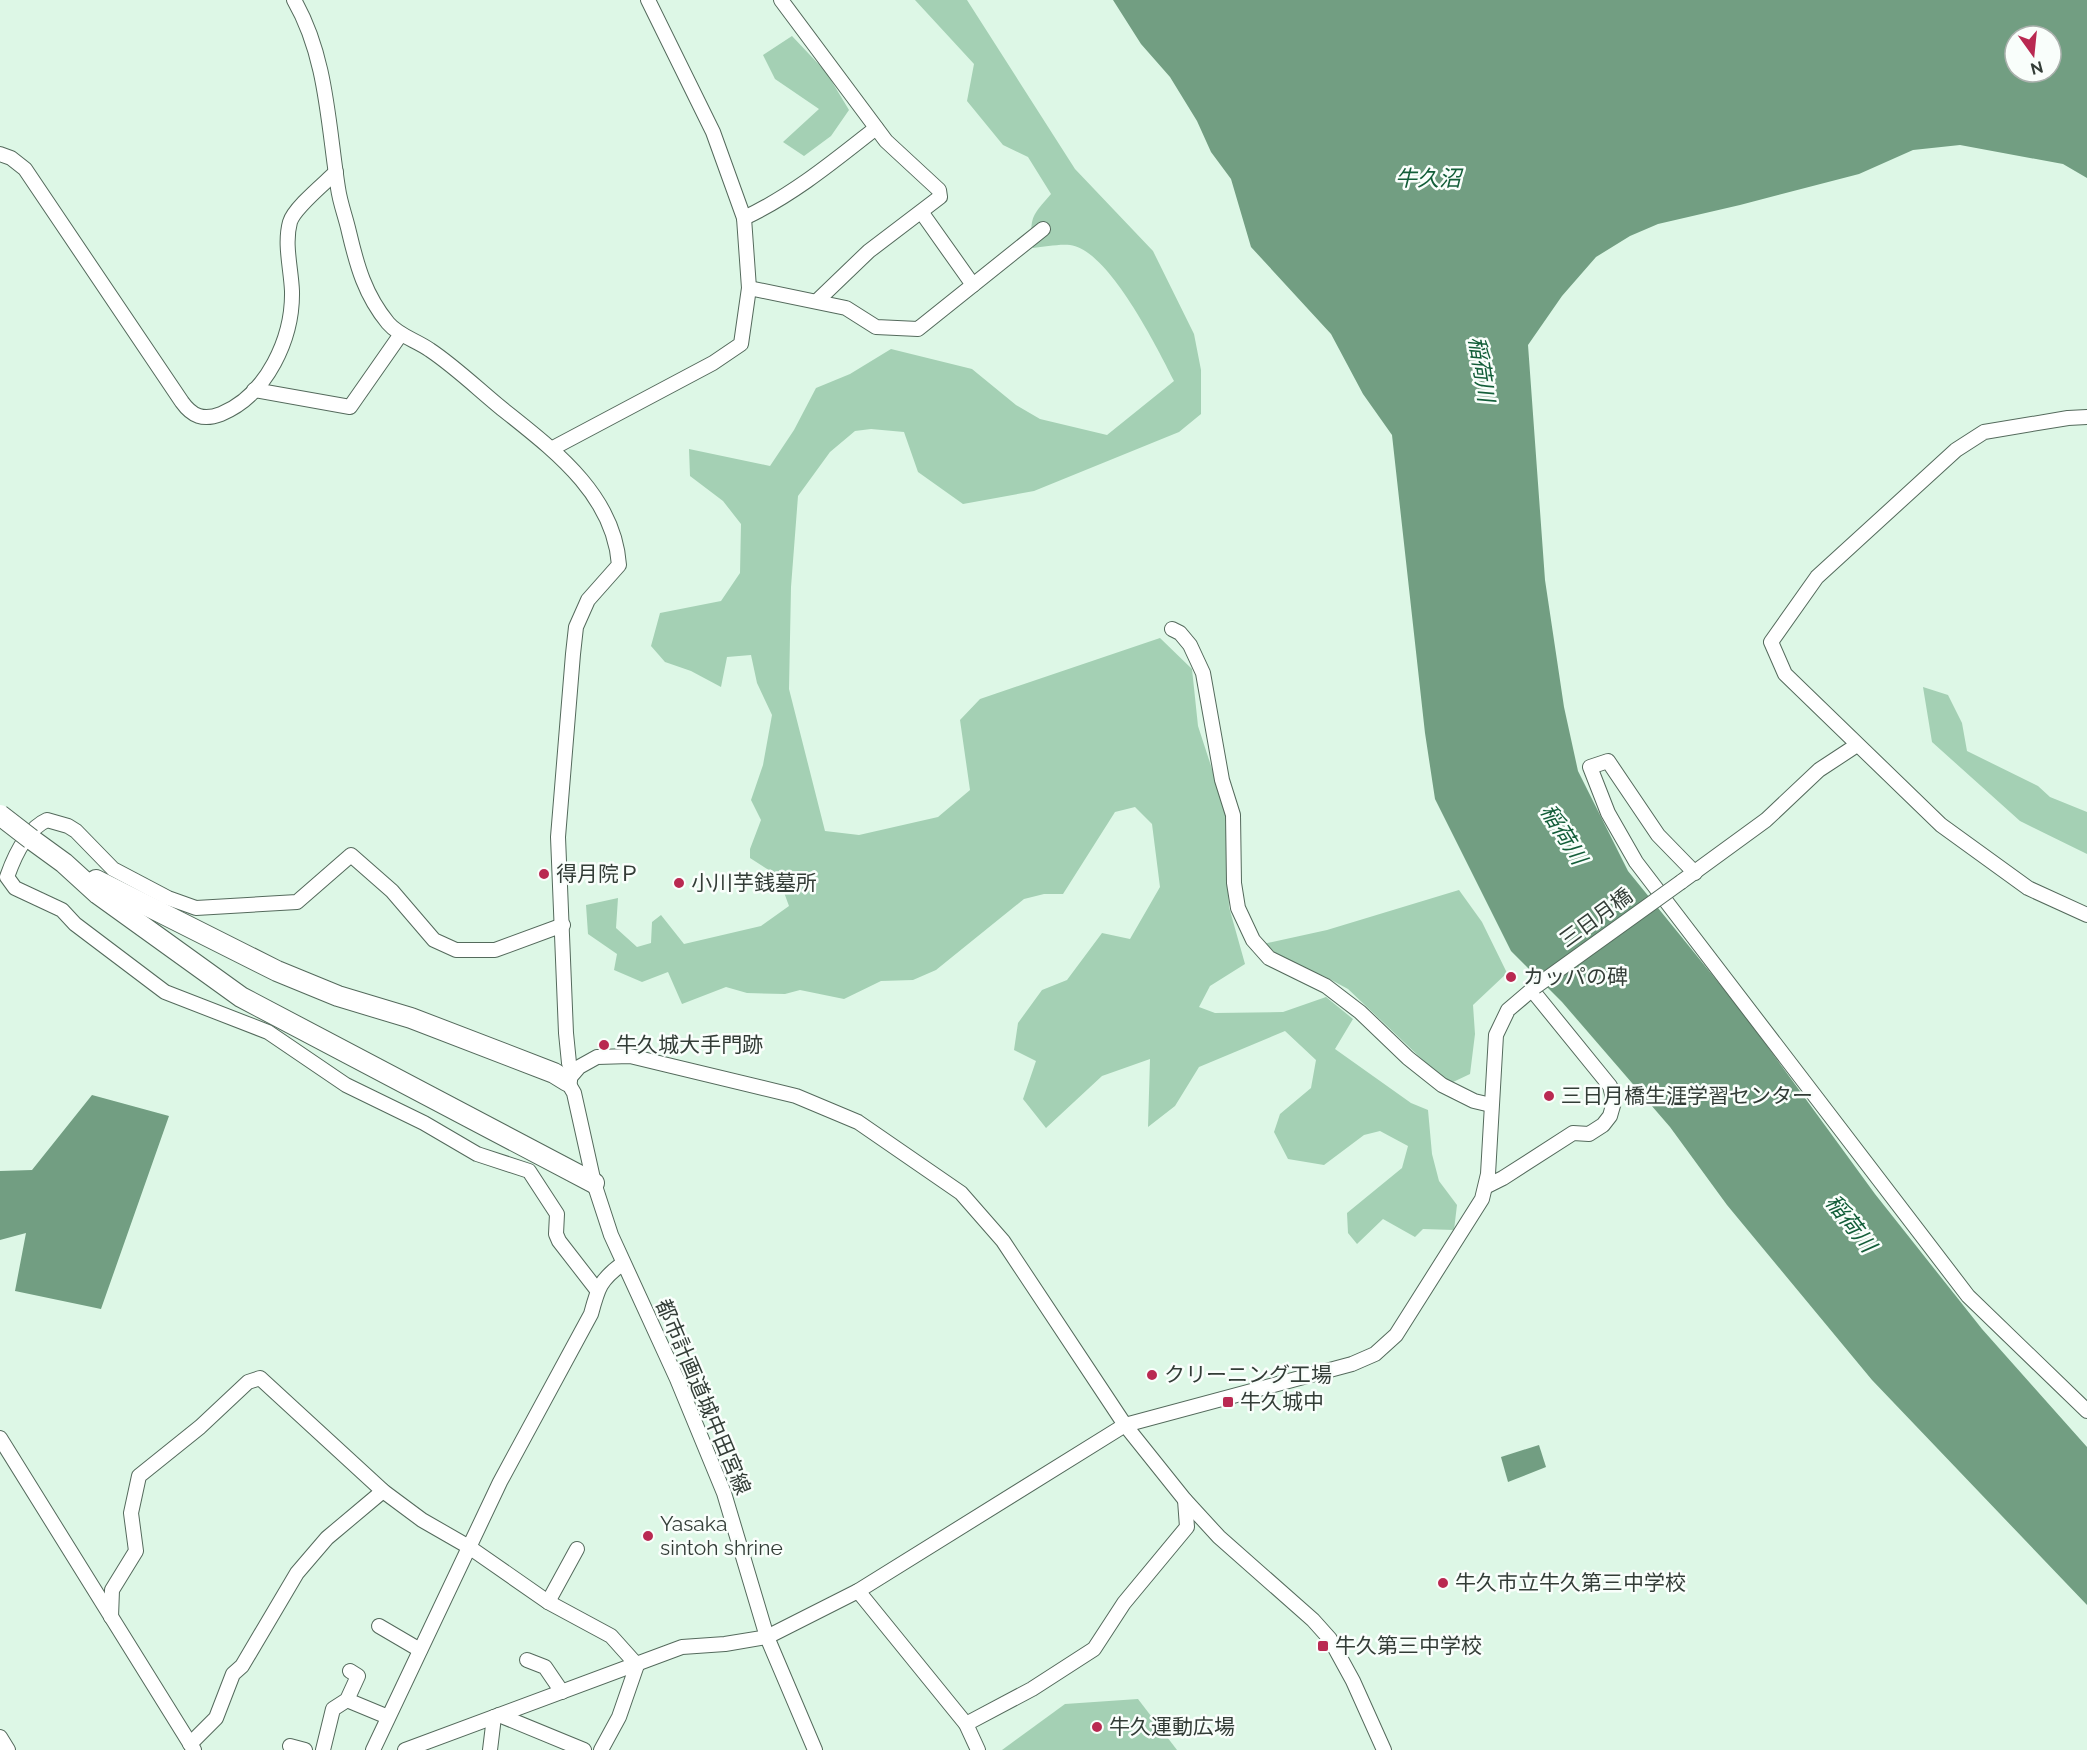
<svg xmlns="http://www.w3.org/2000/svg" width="2087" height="1750" font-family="Raleway,'Noto Sans JP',sans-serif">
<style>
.green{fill:#a4d0b4}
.water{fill:#729e82;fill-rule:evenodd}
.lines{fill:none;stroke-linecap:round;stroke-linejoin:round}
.minor-casing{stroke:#546a5c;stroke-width:16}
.highway-casing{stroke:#546a5c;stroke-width:22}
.minor{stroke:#fff;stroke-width:14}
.highway{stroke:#fff;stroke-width:20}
.minor-bridge-casing{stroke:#546a5c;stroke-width:16;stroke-linecap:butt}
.highway-bridge-casing{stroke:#546a5c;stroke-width:22;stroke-linecap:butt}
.minor-bridge{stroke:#fff;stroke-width:14}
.highway-bridge{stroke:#fff;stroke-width:20}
.poi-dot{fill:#b92951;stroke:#f9fefb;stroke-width:2}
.labels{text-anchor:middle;stroke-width:5;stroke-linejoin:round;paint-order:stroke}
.poi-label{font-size:21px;fill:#333d37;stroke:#f9fefb;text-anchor:start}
.street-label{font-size:21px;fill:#333d37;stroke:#f9fefb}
.water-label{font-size:22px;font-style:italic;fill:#135e39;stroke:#f9fefb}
</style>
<rect width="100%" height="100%" fill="#ddf7e6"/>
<g class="green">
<path d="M915,0H967L1075,169L1153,251L1194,334L1201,370V414L1179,432L1034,491L963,504L918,472L904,432L871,429L855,431L830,452L798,496L791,587L789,689L825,831L859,835L938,817L970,790L960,720L980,699L1160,638L1192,669L1198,726L1225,809L1229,907L1245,964L1210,986L1199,1007L1215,1013L1283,1012L1326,997L1353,1019L1335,1049L1411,1103L1428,1110L1432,1154L1439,1181L1457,1205L1454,1230L1423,1229L1415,1237L1383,1219L1357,1244L1348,1233L1347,1213L1402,1168L1408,1146L1380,1131L1364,1135L1324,1165L1288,1159L1274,1132L1280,1114L1311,1088L1316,1060L1285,1031L1199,1067L1175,1106L1148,1127L1150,1059L1102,1076L1046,1128L1023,1099L1036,1061L1014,1050L1018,1023L1042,990L1067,980L1102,933L1130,939L1160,887L1152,824L1135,807L1115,812L1063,894H1044L1024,899L936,970L913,980L881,981L844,999L800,990L785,994L747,993L726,987L682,1004L668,972L642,982L614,970L617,954L588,934L586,905L618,898L616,928L637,947L651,943L652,922L661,915L684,944L761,926L789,906L778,876L750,858V849L761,820L751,800L763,765L772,715L757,683L751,655L727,657L721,687L691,671L665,662L651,646L660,613L721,601L740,573L741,524L723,501L690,476L689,449L770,466L794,430L816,388L850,374L891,349L972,369L1016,405L1040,419L1107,435L1174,381C1158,349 1108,249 1070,245C1058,244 1044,247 1033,248C1029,217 1032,216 1051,194L1028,157L1003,145L967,101L974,64Z"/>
<polygon points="792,36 826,72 849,110 831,136 804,156 783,142 819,109 775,79 763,55"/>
<polygon points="1923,687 1948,695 1962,723 1967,751 2038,786 2050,797 2087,812 2087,854 2020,821 1932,742"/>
<polygon points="1459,890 1482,922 1507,973 1473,1005 1475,1034 1470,1074 1451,1083 1426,1063 1348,989 1324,976 1291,964 1263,944 1327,930"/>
<polygon points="1138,1699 1177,1750 1002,1750 1065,1704"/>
</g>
<g class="water">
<path d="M1113,0H2087V178L2063,164L1960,145L1913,150L1859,174L1740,205L1658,224L1630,236L1596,257L1562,296L1528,345L1545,580L1564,707L1578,771L1628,871L1740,1009L1875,1194L1982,1329L2087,1447V1605L1872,1380L1727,1205L1670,1127L1562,1002L1511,951L1435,799L1425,733L1392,435L1363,394L1331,334L1251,247L1231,179L1211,152L1197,121L1170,77L1141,44ZM2015,36H2051V72H2015Z"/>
<polygon points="92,1095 169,1116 101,1309 15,1291 26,1233 0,1240 0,1171 32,1170"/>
<polygon points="1539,1445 1546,1467 1508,1482 1501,1457"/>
</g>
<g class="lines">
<g class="minor-casing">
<g id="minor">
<path d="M294,0C327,57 328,125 338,188C340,203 346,218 349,232C357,266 365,295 388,323C399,336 416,340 430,350C454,366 477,388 500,407C551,448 614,493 619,565L588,600L576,627L573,654L558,837L566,1033L569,1063L574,1072"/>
<polyline points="781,0 886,141 939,190 940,197 869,251 818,300"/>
<path d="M0,154L11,158L25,169L182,402C192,416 203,421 221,414C267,395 293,338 292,291C291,268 284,244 290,222C294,208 325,183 336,172"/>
<polyline points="922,213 973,285"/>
<path d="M744,218C793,195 834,161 876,128"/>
<polyline points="749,288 846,308 876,327 918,329 1043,229"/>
<polyline points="254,390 350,407 401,334"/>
<polyline points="2087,417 2068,418 1984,432 1956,450 1817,577 1771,642 1785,674 1941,825 2028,888 2087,915"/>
<polyline points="553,448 713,363 741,344 749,288 744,218 713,132 648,0"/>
<polyline points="1172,629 1180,633 1190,645 1203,673 1222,780 1233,815 1234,883 1238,908 1253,940 1269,958 1326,986 1360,1012 1408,1058 1442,1085 1474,1101 1491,1105"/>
<polyline points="1695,873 1658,835 1608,761 1590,767 1608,813 1636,862 1968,1296 2087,1411"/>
<polyline points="1681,882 1766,820 1819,770 1857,745"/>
<path d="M563,925L495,950H456L434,940L392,891L351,855L297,902L196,908L168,898L113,869L76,831L68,826L47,820C27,829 14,857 7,877L15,888L62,910L75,924L165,992L268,1032L346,1085L424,1123L477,1154L529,1171L557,1214L556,1234L559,1241L597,1290"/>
<polyline points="1487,1186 1503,1178 1573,1133 1589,1134 1603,1125 1610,1116 1614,1102 1610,1086 1532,990"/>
<polyline points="0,1438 194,1750"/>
<polyline points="858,1591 966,1724 978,1750"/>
<polyline points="548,1602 577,1549"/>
<polyline points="111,1617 112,1590 136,1551 131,1513 139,1476 200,1427 248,1382 260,1378 383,1491 422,1520 469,1547 548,1602 611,1636 637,1665"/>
<polyline points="379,1626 420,1650"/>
<polyline points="527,1660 545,1667 562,1692"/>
<polyline points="347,1700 388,1717"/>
<polyline points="499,1715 584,1750"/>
<polyline points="966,1724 1032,1689 1094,1649 1124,1603 1187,1527 1185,1500"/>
<polyline points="0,1737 8,1750"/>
<polyline points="190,1744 216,1718 233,1674 242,1666 297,1573 327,1538 383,1491"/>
<polyline points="290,1746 305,1750"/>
<polyline points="323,1750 333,1709 347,1700 358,1676 350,1671"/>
<path d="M373,1750L500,1482L591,1314C598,1288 600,1280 622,1264"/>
<polyline points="405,1750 682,1647 725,1644 767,1637 858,1591 1125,1425 1352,1364 1375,1354 1396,1335 1482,1199 1488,1174 1496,1035 1508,1010 1535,987"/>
<polyline points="490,1750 494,1717"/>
<polyline points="601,1750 619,1717 637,1665"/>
<polyline points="815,1750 767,1637 724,1493 677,1379 611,1235 594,1183 574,1093 567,1081 579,1067 597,1057 630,1056 796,1096 858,1122 961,1193 1003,1241 1125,1425 1185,1500 1219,1537 1313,1620 1330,1639 1353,1681 1384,1750"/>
</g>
</g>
<g class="highway-casing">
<g id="highway">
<polyline points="31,839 64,863 98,894 241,997 594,1183"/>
<polyline points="96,880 277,971 338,996 411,1018 554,1073 567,1081"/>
</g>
</g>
<use href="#minor" class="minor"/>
<use href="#highway" class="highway"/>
<g class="minor-bridge-casing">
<polyline id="minor-bridge" points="1535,987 1681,882"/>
</g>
<g class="highway-bridge-casing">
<polyline id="highway-bridge" points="0,815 31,839"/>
</g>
<use href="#minor-bridge" class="minor-bridge"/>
<use href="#highway-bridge" class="highway-bridge"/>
</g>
<g class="poi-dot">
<circle cx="544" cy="874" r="6"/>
<circle cx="679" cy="883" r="6"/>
<circle cx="1511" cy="977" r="6"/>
<circle cx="604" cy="1045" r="6"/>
<circle cx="1549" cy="1096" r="6"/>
<circle cx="1152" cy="1375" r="6"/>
<rect x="1222" y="1396" width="12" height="12" rx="3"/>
<circle cx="648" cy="1536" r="6"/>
<circle cx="1443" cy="1583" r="6"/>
<rect x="1317" y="1640" width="12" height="12" rx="3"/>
<circle cx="1097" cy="1727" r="6"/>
</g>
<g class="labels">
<g class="poi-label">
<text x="556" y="881">得月院Ｐ</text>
<text x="691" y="890">小川芋銭墓所</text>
<text x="1523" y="984">カッパの碑</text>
<text x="616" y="1052">牛久城大手門跡</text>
<text x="1561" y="1103">三日月橋生涯学習センター</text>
<text x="1164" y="1382">クリーニング工場</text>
<text x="1240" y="1409">牛久城中</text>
<text x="660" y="1531">Yasaka<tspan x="660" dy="24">sintoh shrine</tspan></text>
<text x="1455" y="1590">牛久市立牛久第三中学校</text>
<text x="1335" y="1653">牛久第三中学校</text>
<text x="1109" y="1734">牛久運動広場</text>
</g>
<g class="street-label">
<text transform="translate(1596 918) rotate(-36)" y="7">三日月橋</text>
<text transform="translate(703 1397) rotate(67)" y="7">都市計画道城中田宮線</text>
</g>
<g class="water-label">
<text x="1428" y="186">牛久沼</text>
<text transform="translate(1482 369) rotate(81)" y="8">稲荷川</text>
<text transform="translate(1564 834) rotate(58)" y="8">稲荷川</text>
<text transform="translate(1851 1223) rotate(52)" y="8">稲荷川</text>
</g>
</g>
<g transform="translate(2033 54) rotate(165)"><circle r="28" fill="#f9fefb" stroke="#aab1ad" stroke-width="1.5"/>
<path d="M0-4.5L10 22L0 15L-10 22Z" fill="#b92951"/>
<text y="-9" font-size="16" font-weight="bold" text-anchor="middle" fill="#333d37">N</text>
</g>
</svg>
